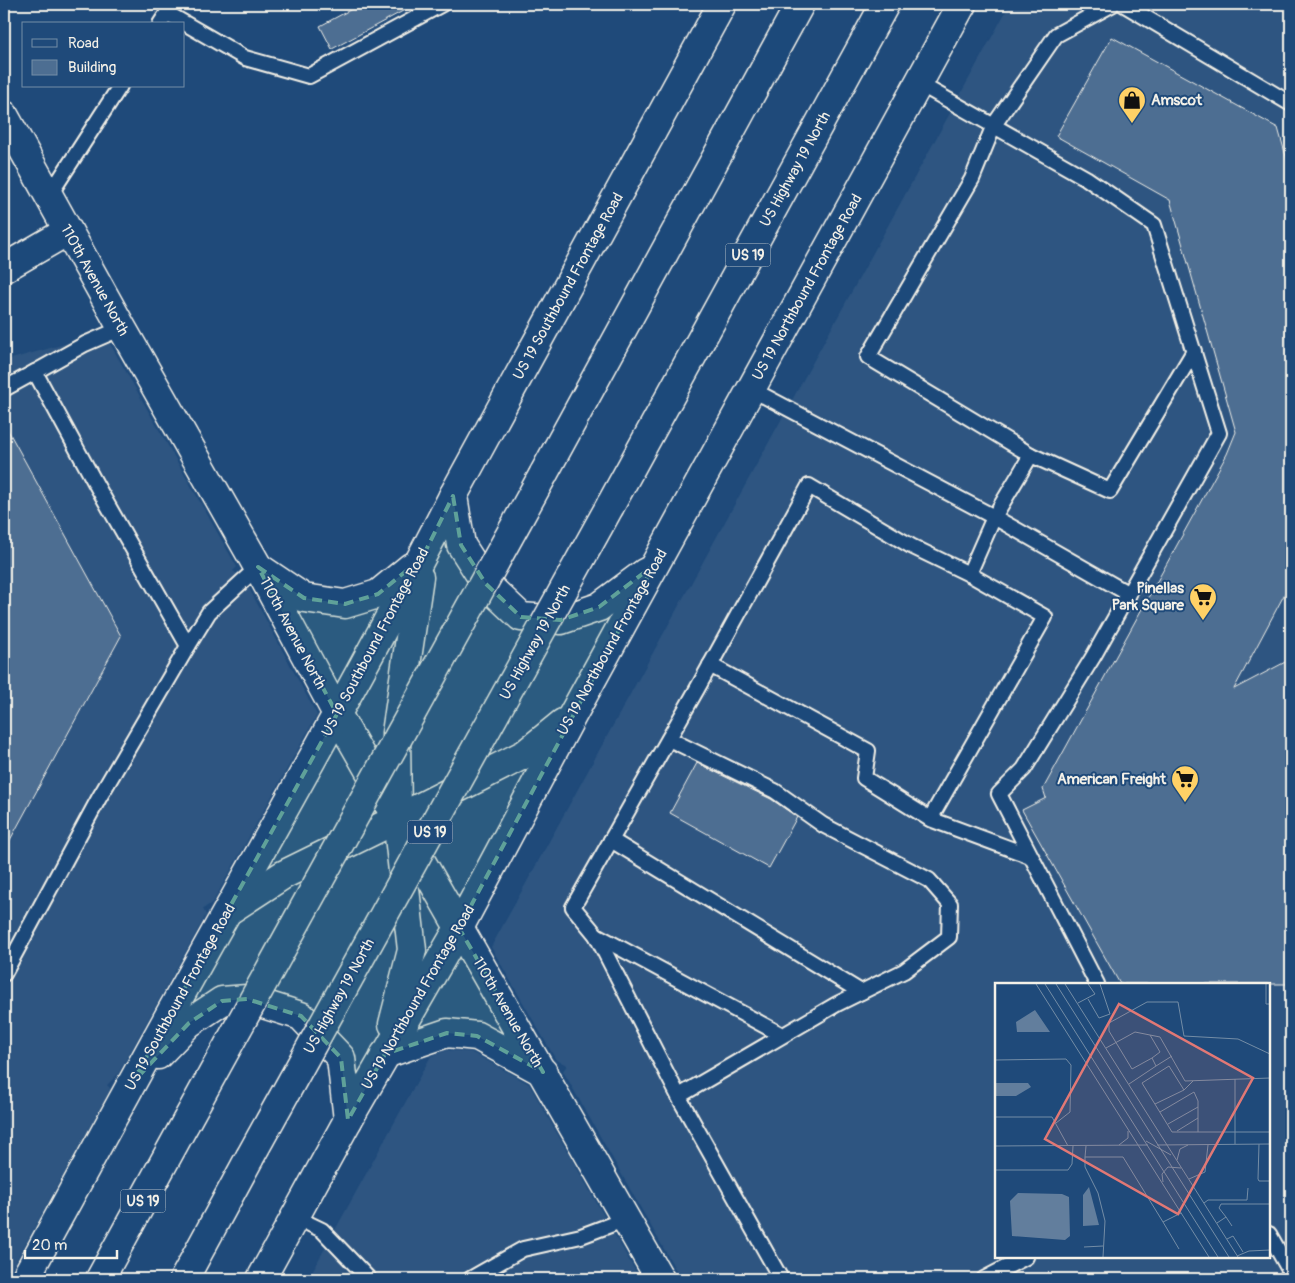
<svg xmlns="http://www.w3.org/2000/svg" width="1295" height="1283" font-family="Pangolin,sans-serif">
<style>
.built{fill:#2d5581;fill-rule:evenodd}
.building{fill:#4d6e92;stroke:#f4f1e8}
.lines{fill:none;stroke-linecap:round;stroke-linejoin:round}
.lane-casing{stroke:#f4f1e8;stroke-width:18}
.street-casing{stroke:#f4f1e8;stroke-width:31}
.secondary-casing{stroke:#f4f1e8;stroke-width:31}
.primary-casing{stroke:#f4f1e8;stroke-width:31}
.highway-casing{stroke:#f4f1e8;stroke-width:31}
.lane{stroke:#1f4a7a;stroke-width:14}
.street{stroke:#1f4a7a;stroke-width:28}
.secondary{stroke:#1f4a7a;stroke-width:28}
.primary{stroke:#1f4a7a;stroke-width:28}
.highway{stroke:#1f4a7a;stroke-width:28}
.highway-bridge-casing{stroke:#f4f1e8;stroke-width:31;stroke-linecap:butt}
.highway-bridge{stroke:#1f4a7a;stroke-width:28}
.marked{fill:#5fa199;fill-opacity:0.2;stroke:#5fa199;stroke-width:4;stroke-dasharray:10 6;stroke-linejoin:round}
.labels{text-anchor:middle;stroke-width:4;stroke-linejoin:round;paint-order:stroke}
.shield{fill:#1f4a7a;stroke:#b4bfc7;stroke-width:1}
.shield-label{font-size:14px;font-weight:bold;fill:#f4f1e8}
.poi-label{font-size:15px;font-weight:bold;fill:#f4f1e8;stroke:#1f4a7a;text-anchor:end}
.street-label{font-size:15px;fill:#f4f1e8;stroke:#1f4a7a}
.inset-road{fill:none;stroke:#748da6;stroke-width:1}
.view{fill:#e27875;fill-opacity:0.15;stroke:#e27875;stroke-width:2.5}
.inset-edge{fill:none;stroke:#f4f1e8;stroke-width:2.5}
</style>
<rect width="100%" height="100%" fill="#1f4a7a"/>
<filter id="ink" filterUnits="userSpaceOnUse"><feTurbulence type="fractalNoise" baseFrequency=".02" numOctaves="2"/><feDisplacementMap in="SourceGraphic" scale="10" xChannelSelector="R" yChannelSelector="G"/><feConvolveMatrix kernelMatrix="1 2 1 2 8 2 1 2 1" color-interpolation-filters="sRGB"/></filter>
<g filter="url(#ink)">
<g class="built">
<path d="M1010,4H1291V1279H681L563,1071L567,1065L556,1060L491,947ZM996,984H1269V1257H996Z"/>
<polygon points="104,333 237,567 233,571 244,579 317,715 213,902 203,909 206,915 118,1074 107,1085 110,1088 109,1092 6,1279 4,1279 4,361"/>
<polygon points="447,1050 471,1052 529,1084 640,1279 308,1279 431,1056"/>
</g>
<g class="building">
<polygon points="361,4 416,4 332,49 320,26"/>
<polygon points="1112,37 1278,128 1291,174 1291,582 1234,689 1291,659 1291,984 1120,984 1022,810 1046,798 1043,789 1227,454 1236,432 1170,200 1056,136"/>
<polygon points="4,423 121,636 4,851"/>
<polygon points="697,763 771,799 797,817 769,868 670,813"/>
</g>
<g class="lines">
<g class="lane-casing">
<g id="lane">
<polyline points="1123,4 1291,104"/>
<polyline points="167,13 245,58 309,76 442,4"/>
<polyline points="160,24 173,4"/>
<polyline points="918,83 1086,178 1154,225 1219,433 1093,657 1024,769 999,794 1097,984"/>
<polyline points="49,196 120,86"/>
<polyline points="4,389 35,372"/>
<polyline points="751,389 994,517 1031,455 868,357 972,179 994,125 1056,35 1113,4"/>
<polyline points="1031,455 1110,491 1194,351"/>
<polyline points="969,574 994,517 1129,594"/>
<polyline points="188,646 209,612 258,567"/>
<polyline points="710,665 868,751 864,778 930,819"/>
<polyline points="669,739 775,791 823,825 929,880 950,904 949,937 904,971 837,1004 679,1096"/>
<polyline points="611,840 861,992"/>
<polyline points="596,935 782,1035"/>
<polyline points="4,974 99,798 188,646 98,488 35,372 85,344 122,328"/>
<polyline points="295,1217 322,1230 369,1279"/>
<polyline points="1269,1234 1291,1273"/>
<polyline points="470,1279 523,1249 581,1236 626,1219"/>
<polyline points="781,1279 681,1101 596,935 573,907 697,689 809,486 911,546 969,574 1045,617 930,819 1030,856"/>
<polyline points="984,1279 1026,1257"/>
</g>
</g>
<g class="street-casing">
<polyline id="street" points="4,268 68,231"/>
</g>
<g class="secondary-casing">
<polyline id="secondary" points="4,115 122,328 258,567 337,714 660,1279"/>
</g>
<g class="primary-casing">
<g id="primary">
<polyline points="453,496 461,545 486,584 521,617 561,620 599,607 646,572"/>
<polyline points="258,567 304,598 345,604 378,594 411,567"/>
<polyline points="231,909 283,875 397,819 525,754 563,723"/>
<polyline points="393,1024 412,950 397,819 396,733 419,577"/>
<polyline points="385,1054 447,1033 477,1036 543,1072"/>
<polyline points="158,1055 189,1023 222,1001 247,999 301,1016 341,1058 348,1120"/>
<path d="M25,1279C92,1156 159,1032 228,910C304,773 382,636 453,496L722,4"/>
<polyline points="261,1279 348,1120 459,928 572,716 962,4"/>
</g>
</g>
<g class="highway-casing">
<g id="highway">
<polyline points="543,475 800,4"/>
<polyline points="610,506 885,4"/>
<polyline points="100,1279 186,1122"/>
<polyline points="184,1279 250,1157"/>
</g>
</g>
<use href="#lane" class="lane"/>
<use href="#street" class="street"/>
<use href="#secondary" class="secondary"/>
<use href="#primary" class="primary"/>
<use href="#highway" class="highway"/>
<g class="highway-bridge-casing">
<g id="highway-bridge">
<polyline points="186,1122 543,475"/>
<polyline points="250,1157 610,506"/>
</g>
</g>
<use href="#highway-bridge" class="highway-bridge"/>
</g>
</g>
<path class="marked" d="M453,496L461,545L486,584L521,617L561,620L599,607L654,565L459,928L543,1072L477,1036L447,1033L385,1054L348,1120L341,1058L301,1016L247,999L222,1001L189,1023L132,1083L337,714L258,567L304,598L345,604L378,594L422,558Z"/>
<defs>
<g id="shop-pin" transform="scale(1.4375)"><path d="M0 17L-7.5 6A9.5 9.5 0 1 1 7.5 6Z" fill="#ffd166" stroke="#1f4a7a"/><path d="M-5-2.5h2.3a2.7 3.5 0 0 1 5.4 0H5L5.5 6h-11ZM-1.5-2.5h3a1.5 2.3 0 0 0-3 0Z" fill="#111"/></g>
<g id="supermarket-pin" transform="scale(1.4375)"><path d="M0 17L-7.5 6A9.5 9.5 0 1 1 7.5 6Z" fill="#ffd166" stroke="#1f4a7a"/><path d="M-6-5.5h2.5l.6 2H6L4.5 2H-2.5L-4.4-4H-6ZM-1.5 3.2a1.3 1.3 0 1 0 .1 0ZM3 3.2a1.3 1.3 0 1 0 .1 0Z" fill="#111"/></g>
</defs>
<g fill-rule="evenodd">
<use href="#shop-pin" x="1132" y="100"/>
<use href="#supermarket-pin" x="1203" y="597"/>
<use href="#supermarket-pin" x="1185" y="779"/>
</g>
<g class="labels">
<g class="shield">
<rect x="725.5" y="243.5" width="45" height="23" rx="4"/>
<rect x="407.5" y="820.5" width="45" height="23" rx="4"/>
<rect x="120.5" y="1189.5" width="45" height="23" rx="4"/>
</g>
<g class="shield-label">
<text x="748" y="260">US 19</text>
<text x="430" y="837">US 19</text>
<text x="143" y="1206">US 19</text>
</g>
<g class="poi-label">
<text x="1151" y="105" text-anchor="start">Amscot</text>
<text x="1184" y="593">Pinellas<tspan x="1184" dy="17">Park Square</tspan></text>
<text x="1166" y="784">American Freight</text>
</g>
<g class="street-label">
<text transform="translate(795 169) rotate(-61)" y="5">US Highway 19 North</text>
<text transform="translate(95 280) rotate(61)" y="5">110th Avenue North</text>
<text transform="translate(568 286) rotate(-61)" y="5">US 19 Southbound Frontage Road</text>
<text transform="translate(807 287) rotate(-61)" y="5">US 19 Northbound Frontage Road</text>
<text transform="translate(293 633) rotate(62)" y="5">110th Avenue North</text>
<text transform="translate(375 642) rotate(-62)" y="5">US 19 Southbound Frontage Road</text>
<text transform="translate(535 642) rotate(-61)" y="5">US Highway 19 North</text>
<text transform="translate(612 642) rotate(-61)" y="5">US 19 Northbound Frontage Road</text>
<text transform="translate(339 996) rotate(-61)" y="5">US Highway 19 North</text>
<text transform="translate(180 997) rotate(-61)" y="5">US 19 Southbound Frontage Road</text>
<text transform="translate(418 997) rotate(-60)" y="5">US 19 Northbound Frontage Road</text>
<text transform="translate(508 1012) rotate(60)" y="5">110th Avenue North</text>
</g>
</g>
<g transform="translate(995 983)">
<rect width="275" height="275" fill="#1f4a7a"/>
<path d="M40,27L55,49H22L21,39ZM0,100H33L36,104L21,113H0ZM94,204L104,242L88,243V212ZM23,210L67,211L74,214L75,253L70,257L17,253L15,218Z" fill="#627e9d"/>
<path class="inset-road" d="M41,1L214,274M50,1L223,274M61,1L234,274M70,1L243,274M271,1V21H275M93,16L104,35L115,31L105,1M83,20L100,11L93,1M155,52L165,69L157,75M111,65L140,49L165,54L190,98L275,95M0,77L71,76L76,82L75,129L61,140M161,83L177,73M198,98L189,107L174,83L147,100L177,149H240V96M134,101L161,83L157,75L137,86L114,48V40L152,19H183L189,53L243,56L275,71M160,121L189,107M165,129L199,109L203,118V149M0,134H57L73,163M173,141L203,124M182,148L203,135M151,158L176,172M240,161V149H275M264,161L263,196L264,198H275M124,162L133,155V148M162,162L275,161M0,163L153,162M91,163L90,174H128L168,239L186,230M90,174V184L103,210L110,238L108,274M182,177L185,166L193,162M0,187H73L77,181L78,163M194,196L210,189L213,162M168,199L167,191L173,184L186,185M209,220L213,217H252L253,205M231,234L224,225L226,221H275M168,239L184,266M222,240L231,234L237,243M232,256L238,253L248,269M89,264L108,263M242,273L254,268L275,267"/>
<path class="view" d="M124,21L258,95L183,231L50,156Z"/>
<rect width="275" height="275" class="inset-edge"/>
</g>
<rect width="1295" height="1283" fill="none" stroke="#1f4a7a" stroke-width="20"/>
<rect x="10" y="10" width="1275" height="1263" fill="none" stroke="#f4f1e8" stroke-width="2" filter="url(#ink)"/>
<rect x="22" y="22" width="162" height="65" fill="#1f4a7a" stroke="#748da6"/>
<rect x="32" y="39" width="25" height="8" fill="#1f4a7a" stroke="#748da6"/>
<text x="68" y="48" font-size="15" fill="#f4f1e8">Road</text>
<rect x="32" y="60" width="25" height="15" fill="#4d6e92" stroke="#748da6"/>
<text x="68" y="72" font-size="15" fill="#f4f1e8">Building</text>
<path d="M25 1250v8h92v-8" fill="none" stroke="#f4f1e8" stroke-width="2.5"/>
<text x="32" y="1250" font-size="15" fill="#f4f1e8" stroke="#1f4a7a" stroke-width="4" paint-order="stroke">20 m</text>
</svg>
